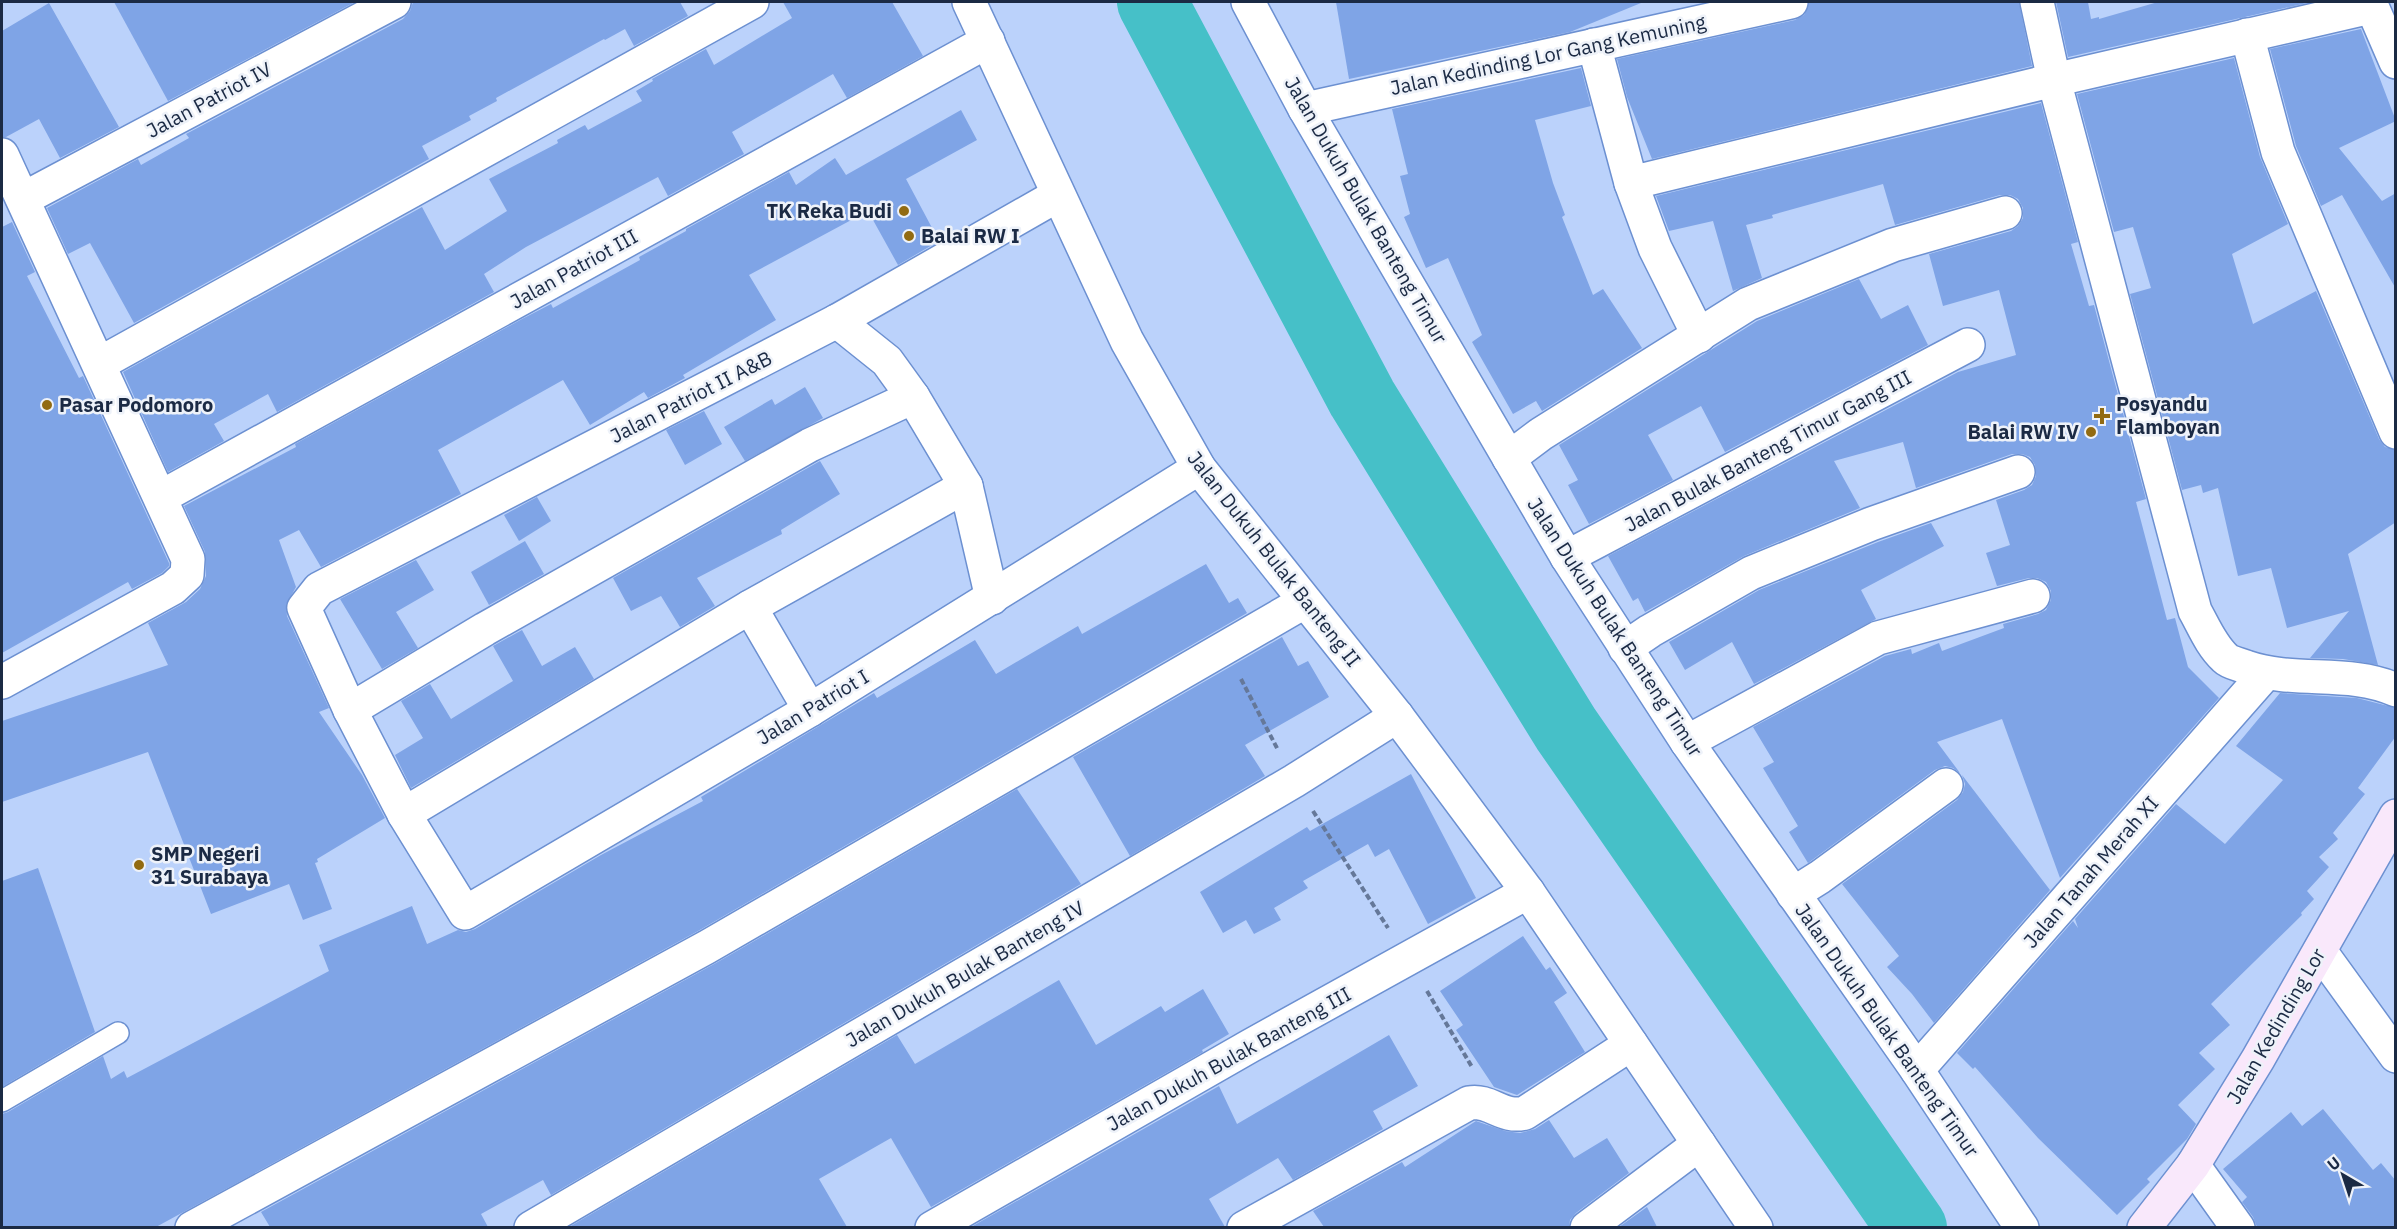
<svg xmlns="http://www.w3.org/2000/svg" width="2397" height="1229" font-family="'IBM Plex Sans',sans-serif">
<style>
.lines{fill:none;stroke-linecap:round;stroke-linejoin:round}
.river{stroke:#46c0c8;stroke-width:70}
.building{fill:#7fa4e6}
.service-casing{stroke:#6c90d1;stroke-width:24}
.minor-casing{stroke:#6c90d1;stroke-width:36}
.tertiary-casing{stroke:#6c90d1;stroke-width:36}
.secondary-casing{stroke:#6c90d1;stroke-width:36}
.path{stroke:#657899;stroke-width:4;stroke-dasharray:6 3;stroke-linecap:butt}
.service{stroke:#fff;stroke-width:21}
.minor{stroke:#fff;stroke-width:33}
.tertiary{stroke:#fff;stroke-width:33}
.secondary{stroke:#f9e8fb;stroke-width:33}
.poi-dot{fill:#926b12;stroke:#eef2f9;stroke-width:2}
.labels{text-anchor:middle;stroke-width:5;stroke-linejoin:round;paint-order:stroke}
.street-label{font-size:20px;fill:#1b2a44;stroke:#eef2f9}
.poi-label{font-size:20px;font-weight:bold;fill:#1b2a44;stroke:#eef2f9;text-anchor:start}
</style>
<rect width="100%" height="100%" fill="#bbd2fb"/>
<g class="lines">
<polyline class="river" points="1152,2 1362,398 1566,729 1912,1228"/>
</g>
<g class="building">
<polygon points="114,2 355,2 168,101"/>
<polygon points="413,2 680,2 688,16 634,46 625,29 605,40 604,39 496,98 497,101 469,116 471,120 422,146 429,159 134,323 90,243 68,254 47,208 138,159 141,165 189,138 186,134 403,19 410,11"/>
<polygon points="783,2 892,2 923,56 847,98 833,74 732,132 744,154 668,196 658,177 526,247 484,274 494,292 277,412 268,394 214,424 224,441 168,472 123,372 422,207 445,250 507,211 489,179 558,143 557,140 585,125 588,130 642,101 636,91 653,81 652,79 706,49 714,65 792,18"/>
<polygon points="1336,2 1641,2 1641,3 1570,32 1349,79"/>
<polygon points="1815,2 2019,2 2032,66 1652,159 1627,97 1617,59 1795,20 1804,15 1809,3"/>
<polygon points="2056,2 2088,2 2091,19 2099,17 2099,19 2158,2 2311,2 2068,57"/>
<polygon points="49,3 119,127 60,158 39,119 6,137 2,137 2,31"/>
<polygon points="2361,29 2396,121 2339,148 2382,201 2396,193 2396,289 2342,195 2321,206 2296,146 2270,49"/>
<polygon points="2234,58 2260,157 2288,224 2232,254 2253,324 2316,291 2379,439 2385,447 2396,450 2396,522 2348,554 2378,665 2343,659 2310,658 2349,611 2287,628 2271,568 2238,576 2218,488 2203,493 2201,485 2182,490 2130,294 2151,288 2133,227 2114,232 2077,94"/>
<polygon points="1581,68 1591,106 1535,120 1553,183 1565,215 1562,217 1593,295 1603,289 1642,348 1542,411 1536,401 1513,414 1472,342 1482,335 1448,258 1426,268 1404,217 1410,214 1400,176 1408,174 1392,109"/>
<polygon points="2041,103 2078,242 2071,244 2089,306 2094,305 2146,499 2136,502 2167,620 2175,618 2188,667 2219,698 2060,878 2002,719 1937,742 1960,773 1953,768 1945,766 1935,770 1808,863 1789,832 1798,826 1763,768 1774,762 1753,727 1885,656 1911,649 1912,654 1939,643 1942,651 2004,628 2003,624 2038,614 2046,610 2051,600 2051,591 2046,582 2037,578 2029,578 1997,586 1986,553 2010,545 1996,500 2024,490 2032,485 2036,476 2035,465 2030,457 2022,454 2012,454 1916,488 1903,442 1834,461 1860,508 1744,556 1645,612 1638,598 1633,601 1608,556 1958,372 2016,355 1999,290 1943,306 1929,254 2011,231 2018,226 2023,218 2023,208 2018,199 2010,195 2000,195 1895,225 1883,184 1772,215 1773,218 1746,225 1762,278 1733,291 1713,221 1669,231 1656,196"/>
<polygon points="961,110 977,140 906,179 939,241 898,265 868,211 749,275 776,320 683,375 685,378 648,398 644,392 590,425 563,380 438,450 461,494 321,567 299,530 279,540 296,587 286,605 287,616 329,708 319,712 362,775 385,818 317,859 318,862 315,863 332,909 303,920 289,884 211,914 148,752 2,802 2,721 168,665 148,623 186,602 200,589 206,576 205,552 184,506 296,447 295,444 522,319 551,304 553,308 640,260 639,257 686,231 686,229 789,172 796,185 835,158 846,175"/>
<polygon points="12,222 35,272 27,276 79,378 83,376 169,563 169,566 162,573 132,589 128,582 2,653 2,227"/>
<polygon points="1859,279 1881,319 1908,305 1928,345 1725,452 1701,406 1648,435 1673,480 1589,524 1568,485 1578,480 1559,445 1757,321"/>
<polygon points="805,387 823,418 745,461 724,427 772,399 775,405"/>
<polygon points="704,411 722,444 685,465 666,430"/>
<polygon points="820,461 840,494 781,530 782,534 697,578 715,606 680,627 661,596 631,611 613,578"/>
<polygon points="537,497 551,521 519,541 504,515"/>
<polygon points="1931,523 1944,546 1861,590 1876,619 1754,684 1732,642 1685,670 1669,642 1759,590 1878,542"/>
<polygon points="525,541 544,574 489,605 471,572"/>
<polygon points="416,560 434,590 396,612 418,648 382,669 340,599"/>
<polygon points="1206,564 1229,603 1238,598 1247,613 698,931 156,1227 2,1227 2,1114 8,1112 103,1056 111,1079 124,1071 127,1078 329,971 319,945 412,906 427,944 458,930 466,932 475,929 601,855 703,801 701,797 874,693 877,698 975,640 996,674 1078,626 1082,634"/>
<polygon points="522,630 542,666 575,647 594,679 411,788 395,755 423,738 401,701 430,684 451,719 513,681 493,646"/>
<polygon points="1282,637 1298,666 1308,661 1329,697 1245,745 1265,776 1130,856 1073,757"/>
<polygon points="2280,693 2357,698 2396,708 2396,736 2358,788 2365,794 2333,833 2338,839 2319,857 2329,867 2307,891 2314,899 2301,913 2302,915 2211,1004 2230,1025 2199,1053 2215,1069 2178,1105 2196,1124 2187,1139 2147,1179 2150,1182 2117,1215 2038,1138 1975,1067 1973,1069 1957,1053 2073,921 2078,928 2075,919 2176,804 2225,844 2283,780 2236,746"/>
<polygon points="1411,774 1476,898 1428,924 1389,849 1375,857 1368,844 1303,881 1308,888 1274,908 1281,920 1254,934 1246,920 1223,933 1200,892 1307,827 1310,831"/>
<polygon points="1962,775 2050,890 1934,1023 1912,994 1887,967 1899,956 1842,884 1957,800 1963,792 1965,784"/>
<polygon points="1017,789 1081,884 551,1195 543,1180 481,1214 488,1227 270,1227 261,1212 716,963"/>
<polygon points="38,868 95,1032 2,1087 2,881"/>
<polygon points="1523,936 1546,970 1550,967 1567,993 1554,1002 1585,1052 1517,1095 1494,1087 1456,1030 1463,1025 1440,991"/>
<polygon points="1059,980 1096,1045 1161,1006 1165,1012 1203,989 1229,1034 1202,1050 1203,1052 931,1207 891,1138 819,1179 847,1227 569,1227 897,1035 915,1064"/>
<polygon points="1389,1035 1418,1086 1373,1111 1383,1129 1293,1180 1278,1158 1209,1199 1225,1227 971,1227 1219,1086 1237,1124"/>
<polygon points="2323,1109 2373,1170 2381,1163 2396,1181 2396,1227 2257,1227 2253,1217 2242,1202 2247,1197 2223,1169 2291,1112 2302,1126"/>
<polygon points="1549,1120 1574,1158 1607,1138 1629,1173 1576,1213 1570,1220 1569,1227 1324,1227 1313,1211 1402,1162 1405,1167 1476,1121 1505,1131 1520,1133 1535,1129"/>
<polygon points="1647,1207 1657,1227 1619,1227"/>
</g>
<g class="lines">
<g class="service-casing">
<polyline id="service" points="2,1101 118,1033"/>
</g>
<g class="minor-casing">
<g id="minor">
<path d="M2037,2L2054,80L2195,611C2204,627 2211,645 2225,658C2230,663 2239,664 2246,667C2295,684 2349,669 2396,690"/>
<polyline points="2370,2 2396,62"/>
<polyline points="2247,35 2278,152 2396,432"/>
<polyline points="1594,45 1631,183 2054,80 2371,7"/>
<polyline points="1305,109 1791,2"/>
<polyline points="2,155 188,559 187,575 173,588 2,682"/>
<polyline points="1631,183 1655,248 1699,336"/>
<polyline points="1058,195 837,321 319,589 304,608 350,710 404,814 465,913 810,710 1199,468"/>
<polyline points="23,199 394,2"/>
<polyline points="837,321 887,361 913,397 966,486 992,598"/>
<polyline points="99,364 752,2"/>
<polyline points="1509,458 1541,434 1748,304 1893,245 2005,213"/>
<polyline points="161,497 988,41"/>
<polyline points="1567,557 1968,345"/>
<polyline points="750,607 810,710"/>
<polyline points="1625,648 1650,631 1751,573 1871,524 2018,472"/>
<polyline points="350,710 485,629 810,445 913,397"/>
<polyline points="1687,742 1878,638 2033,596"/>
<polyline points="404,814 750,607 966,486"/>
<polyline points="1793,894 1820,877 1946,785"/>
<polyline points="2320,951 2396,1056"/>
<polyline points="1917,1070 2265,674"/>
<polyline points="2193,1165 2238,1228"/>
<polyline points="192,1228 707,947 1304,602"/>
<polyline points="531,1228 1294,781 1397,716"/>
<polyline points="932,1228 1250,1046 1528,892"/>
<path d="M1244,1228L1469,1103C1490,1099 1503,1119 1525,1113L1631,1044"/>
<polyline points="1587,1228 1699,1144"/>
</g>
</g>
<g class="tertiary-casing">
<g id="tertiary">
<polyline points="969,2 1127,341 1199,468 1397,716 1528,892 1756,1228"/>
<polyline points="1248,2 1305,109 1567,557 1687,742 1917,1070 2022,1228"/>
</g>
</g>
<g class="secondary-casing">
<polyline id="secondary" points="2144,1228 2193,1165 2258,1059 2396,816"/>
</g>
<g class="path">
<polyline points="1241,679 1278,750"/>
<polyline points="1313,811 1388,928"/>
<polyline points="1427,991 1472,1067"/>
</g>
<use href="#service" class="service"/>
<use href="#minor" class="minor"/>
<use href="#tertiary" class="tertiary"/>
<use href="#secondary" class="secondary"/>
</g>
<g class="poi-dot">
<circle cx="904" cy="211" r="6"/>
<circle cx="909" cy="236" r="6"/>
<circle cx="47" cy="405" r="6"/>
<path d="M2099 407h6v6h6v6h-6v6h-6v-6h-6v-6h6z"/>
<circle cx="2091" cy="432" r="6"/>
<circle cx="139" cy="865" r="6"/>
</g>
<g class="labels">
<g class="street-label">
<text transform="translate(1548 55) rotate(-12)" y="7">Jalan Kedinding Lor Gang Kemuning</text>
<text transform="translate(209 100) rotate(-28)" y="7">Jalan Patriot IV</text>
<text transform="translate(1366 210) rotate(60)" y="7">Jalan Dukuh Bulak Banteng Timur</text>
<text transform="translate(574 269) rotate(-29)" y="7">Jalan Patriot III</text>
<text transform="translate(691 397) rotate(-27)" y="7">Jalan Patriot II A&amp;B</text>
<text transform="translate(1768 451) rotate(-28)" y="7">Jalan Bulak Banteng Timur Gang III</text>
<text transform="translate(1274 559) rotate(52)" y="7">Jalan Dukuh Bulak Banteng II</text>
<text transform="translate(1615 627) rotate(57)" y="7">Jalan Dukuh Bulak Banteng Timur</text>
<text transform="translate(813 707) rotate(-31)" y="7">Jalan Patriot I</text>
<text transform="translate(2091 872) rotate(-49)" y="7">Jalan Tanah Merah XI</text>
<text transform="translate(965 974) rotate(-30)" y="7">Jalan Dukuh Bulak Banteng IV</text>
<text transform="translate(2276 1026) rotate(-60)" y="7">Jalan Kedinding Lor</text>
<text transform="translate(1887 1030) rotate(55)" y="7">Jalan Dukuh Bulak Banteng Timur</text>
<text transform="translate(1229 1059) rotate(-29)" y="7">Jalan Dukuh Bulak Banteng III</text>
</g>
<g class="poi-label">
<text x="892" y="218" text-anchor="end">TK Reka Budi</text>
<text x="921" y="243">Balai RW I</text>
<text x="2116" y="411">Posyandu<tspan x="2116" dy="23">Flamboyan</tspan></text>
<text x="59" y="412">Pasar Podomoro</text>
<text x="2079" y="439" text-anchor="end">Balai RW IV</text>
<text x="151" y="861">SMP Negeri<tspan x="151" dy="23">31 Surabaya</tspan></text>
</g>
</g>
<rect width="2397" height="1229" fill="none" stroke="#1b2a44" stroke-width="6"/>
<g transform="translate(2343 1175) rotate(321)" stroke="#eef2f9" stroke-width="4.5" paint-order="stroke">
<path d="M0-4.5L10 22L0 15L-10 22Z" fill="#1b2a44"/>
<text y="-9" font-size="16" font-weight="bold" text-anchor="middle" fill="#1b2a44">U</text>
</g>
</svg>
